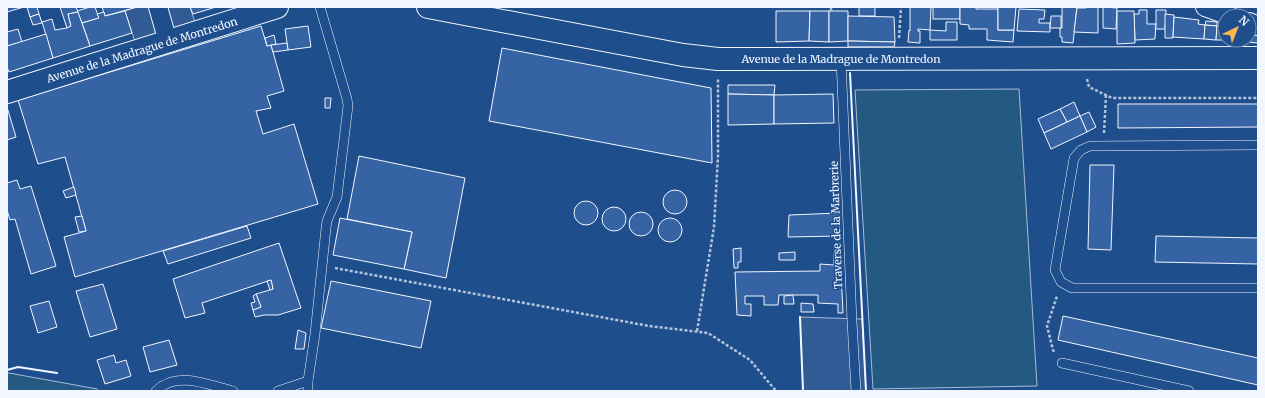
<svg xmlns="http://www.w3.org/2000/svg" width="1265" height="398" font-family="Merriweather,serif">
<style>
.green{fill:#245a82;stroke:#a8bbd7}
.parking{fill:#305b95;stroke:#a8bbd7}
.building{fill:#3563a3;stroke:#f2f6ff}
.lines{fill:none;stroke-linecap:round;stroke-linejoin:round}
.lane-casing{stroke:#f2f6ff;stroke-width:10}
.street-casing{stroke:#f2f6ff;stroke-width:20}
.secondary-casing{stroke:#f2f6ff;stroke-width:24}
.path{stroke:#b3c4dc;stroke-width:2.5;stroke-dasharray:3 2;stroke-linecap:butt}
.lane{stroke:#1f4e8c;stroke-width:9}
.street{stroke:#1f4e8c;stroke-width:18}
.secondary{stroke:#1f4e8c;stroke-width:22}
.wall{stroke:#f2f6ff;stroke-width:2}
.labels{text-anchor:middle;stroke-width:3;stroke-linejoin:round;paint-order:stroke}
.street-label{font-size:11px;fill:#f2f6ff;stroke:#1f4e8c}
</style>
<rect width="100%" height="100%" fill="#1f4e8c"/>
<g class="green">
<polygon points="1019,89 1037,386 873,389 855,90"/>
<polygon points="9,373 97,389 98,391 7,391 7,374"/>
</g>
<g class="parking">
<polygon points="137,7 190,7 198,32 138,51 125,11"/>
<polygon points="800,317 862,319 866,391 803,391"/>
</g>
<g class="building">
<polygon points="7,7 24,7 7,12"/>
<polygon points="27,7 37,7 39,14 30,17"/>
<polygon points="60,7 76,7 78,12 68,14 71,26 67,28"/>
<polygon points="90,7 95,7 99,18 82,23 77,11"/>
<polygon points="102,7 137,7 105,16"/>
<polygon points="190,7 216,7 193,14"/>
<rect x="859" y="7" width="16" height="9"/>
<polygon points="910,7 931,7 930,30 918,29 918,31 920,31 920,43 908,42 909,30 910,31"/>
<rect x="933" y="7" width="27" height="12"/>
<polygon points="960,7 976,7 976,9 998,9 998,30 1014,30 1013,42 987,40 987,29 969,29 969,25 960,24"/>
<polygon points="998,7 1016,7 1014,30 998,30"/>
<polygon points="1062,7 1077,7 1073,43 1062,42 1062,37 1060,37 1060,28 1062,28"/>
<polygon points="1087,7 1098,7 1098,33 1074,32 1077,8 1086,8"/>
<polygon points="1103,7 1117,8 1116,29 1103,28"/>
<polygon points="1019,9 1045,10 1044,19 1039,19 1039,23 1050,23 1050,32 1017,31"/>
<polygon points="1139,10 1147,10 1147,24 1156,24 1155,39 1135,40 1134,14 1139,14"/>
<polygon points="1156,10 1166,10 1165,29 1155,29 1156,27"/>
<polygon points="125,11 132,33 90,46 82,23 99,18 97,14 104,12 105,16"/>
<polygon points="776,11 810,11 809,41 776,42"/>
<polygon points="810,11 829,11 829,42 809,41"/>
<polygon points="829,11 848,11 848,41 829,42"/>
<polygon points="1117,11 1134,11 1135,43 1117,44"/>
<polygon points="78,12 90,46 53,58 42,22 52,19 55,30 67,28 71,26 68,14"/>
<polygon points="39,14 42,23 33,25 30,17"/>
<polygon points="1165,14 1174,15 1173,38 1165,38"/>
<polygon points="848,16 894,17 895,42 848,41"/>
<polygon points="1051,16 1061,16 1061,28 1050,28"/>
<polygon points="1174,17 1199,20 1198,24 1205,25 1204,39 1173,37"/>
<polygon points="1206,21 1217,22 1217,26 1205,25"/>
<polygon points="946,22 957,22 957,40 930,40 930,30 946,31"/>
<polygon points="1205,25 1217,26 1216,40 1204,39"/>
<polygon points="261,26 267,46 271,45 284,91 267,96 271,108 256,111 263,134 294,124 318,204 75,277 64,237 86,231 65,157 38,164 18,100"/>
<polygon points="308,26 311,47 288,50 285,29"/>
<polygon points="1217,26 1225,26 1225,40 1230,40 1216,40"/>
<polygon points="18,29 22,42 7,46 7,32"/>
<polygon points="1249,29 1258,33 1258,43 1247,42 1247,40 1249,40"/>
<polygon points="46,34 53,58 9,72 7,67 7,46"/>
<polygon points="274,35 276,44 267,46 265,38"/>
<polygon points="848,41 895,42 894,47 848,47"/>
<polygon points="287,43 288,50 273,52 271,45"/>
<polygon points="502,48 711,88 712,163 489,121"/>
<polygon points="728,85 775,85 774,95 728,94"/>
<polygon points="728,94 774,95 774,124 728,125"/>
<polygon points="833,94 834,123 774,124 774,95"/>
<polygon points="325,98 331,98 330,108 325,108"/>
<polygon points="1074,102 1080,116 1067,122 1060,109"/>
<polygon points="1118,104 1258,104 1258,127 1118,128"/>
<polygon points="7,107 16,137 7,140"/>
<polygon points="1060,109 1067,122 1044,133 1038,119"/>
<polygon points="1089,112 1096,127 1087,132 1080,116"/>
<polygon points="1080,116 1087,132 1051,149 1044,133"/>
<polygon points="359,156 465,178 446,278 404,269 412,232 347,219"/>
<polygon points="1090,165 1114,165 1111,250 1088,249"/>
<polygon points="17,180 20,189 31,186 56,266 31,274 15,219 10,220 7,210 7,183"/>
<polygon points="74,187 76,195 66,198 63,191"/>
<circle cx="675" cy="202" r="12"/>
<circle cx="586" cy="213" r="12"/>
<circle cx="614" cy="219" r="12"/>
<circle cx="641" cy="224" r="12"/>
<polygon points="839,213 840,236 788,237 789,215"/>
<polygon points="82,216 86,231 79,232 75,217"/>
<polygon points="340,218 412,232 404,269 333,255"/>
<circle cx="670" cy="230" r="12"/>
<polygon points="247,226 251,238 168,264 163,251"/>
<polygon points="1156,236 1258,238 1258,264 1155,262"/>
<polygon points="279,243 301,308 278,315 264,315 255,317 253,310 261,307 256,294 273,289 271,280 202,303 205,313 185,318 173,279"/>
<polygon points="741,248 741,262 738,262 738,268 734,268 733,249"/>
<polygon points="795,252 795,260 779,260 779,253"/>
<polygon points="834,252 840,252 843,313 838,313 838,304 818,303 818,295 779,295 778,305 764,305 764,296 745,296 745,304 751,304 751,316 737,315 735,272 820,271 820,264 834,265"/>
<polygon points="271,280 273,289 270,290 267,281"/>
<polygon points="331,281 431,301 421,348 321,328"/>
<polygon points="103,284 117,329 90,337 76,291"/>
<polygon points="256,294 261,307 253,310 251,303 255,302 253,296"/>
<polygon points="793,295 794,304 784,304 784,296"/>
<polygon points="49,301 57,327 38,333 30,306"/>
<polygon points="801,303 813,304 814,312 801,312"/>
<polygon points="1063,316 1258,358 1258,385 1058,340"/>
<polygon points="298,330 306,333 304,349 295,349"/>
<polygon points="169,340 177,365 150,372 143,347"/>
<polygon points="114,355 116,363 126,360 131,376 105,384 97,360"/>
</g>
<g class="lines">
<g class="lane-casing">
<g id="lane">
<polyline points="841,59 852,322 856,391"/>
<polyline points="1258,145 1090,146 1081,150 1074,158 1055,270 1061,282 1072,288 1258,288"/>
<polyline points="1062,363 1189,391"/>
<path d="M156,391C177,370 208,385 233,391"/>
<polyline points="278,391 308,381"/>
<polyline points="308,391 308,381 315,334 326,228 327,221 337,197 348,106 347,99 320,7"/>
</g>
</g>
<g class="street-casing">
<g id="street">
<polyline points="158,7 168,42"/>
<polyline points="1205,7 1230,16"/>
<polyline points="1249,22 1258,26"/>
</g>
</g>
<g class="secondary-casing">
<g id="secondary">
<polyline points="428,7 683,55 718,59 1258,58"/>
<polyline points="7,92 277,7"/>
</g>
</g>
<g class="path">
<polyline points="831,11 831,7"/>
<polyline points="899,38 901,7"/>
<polyline points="1087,79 1089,87 1112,98 1258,98"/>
<polyline points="1104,133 1106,95"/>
<polyline points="335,268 649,326 708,333 750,360 776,391"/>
<polyline points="697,331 714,227 718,156 718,79"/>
<polyline points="1054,352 1053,350 1047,326 1057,296"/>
</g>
<use href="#lane" class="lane"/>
<use href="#street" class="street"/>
<use href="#secondary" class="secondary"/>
<g class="wall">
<polyline points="850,73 866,391"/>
<polyline points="800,317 803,391"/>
<polyline points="7,370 18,367 57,373"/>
</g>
</g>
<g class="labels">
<g class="street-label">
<text transform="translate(142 50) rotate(-17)" y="4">Avenue de la Madrague de Montredon</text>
<text x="841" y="63">Avenue de la Madrague de Montredon</text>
<text transform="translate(836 225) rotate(-92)" y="4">Traverse de la Marbrerie</text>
</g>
</g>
<rect width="1265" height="398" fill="none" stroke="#f2f6ff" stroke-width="16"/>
<g transform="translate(1237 28) rotate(43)"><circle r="19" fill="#1f4e8c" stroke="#7391ba"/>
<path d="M0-3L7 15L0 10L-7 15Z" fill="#ffb74d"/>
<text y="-6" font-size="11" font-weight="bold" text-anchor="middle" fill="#f2f6ff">N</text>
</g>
</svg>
